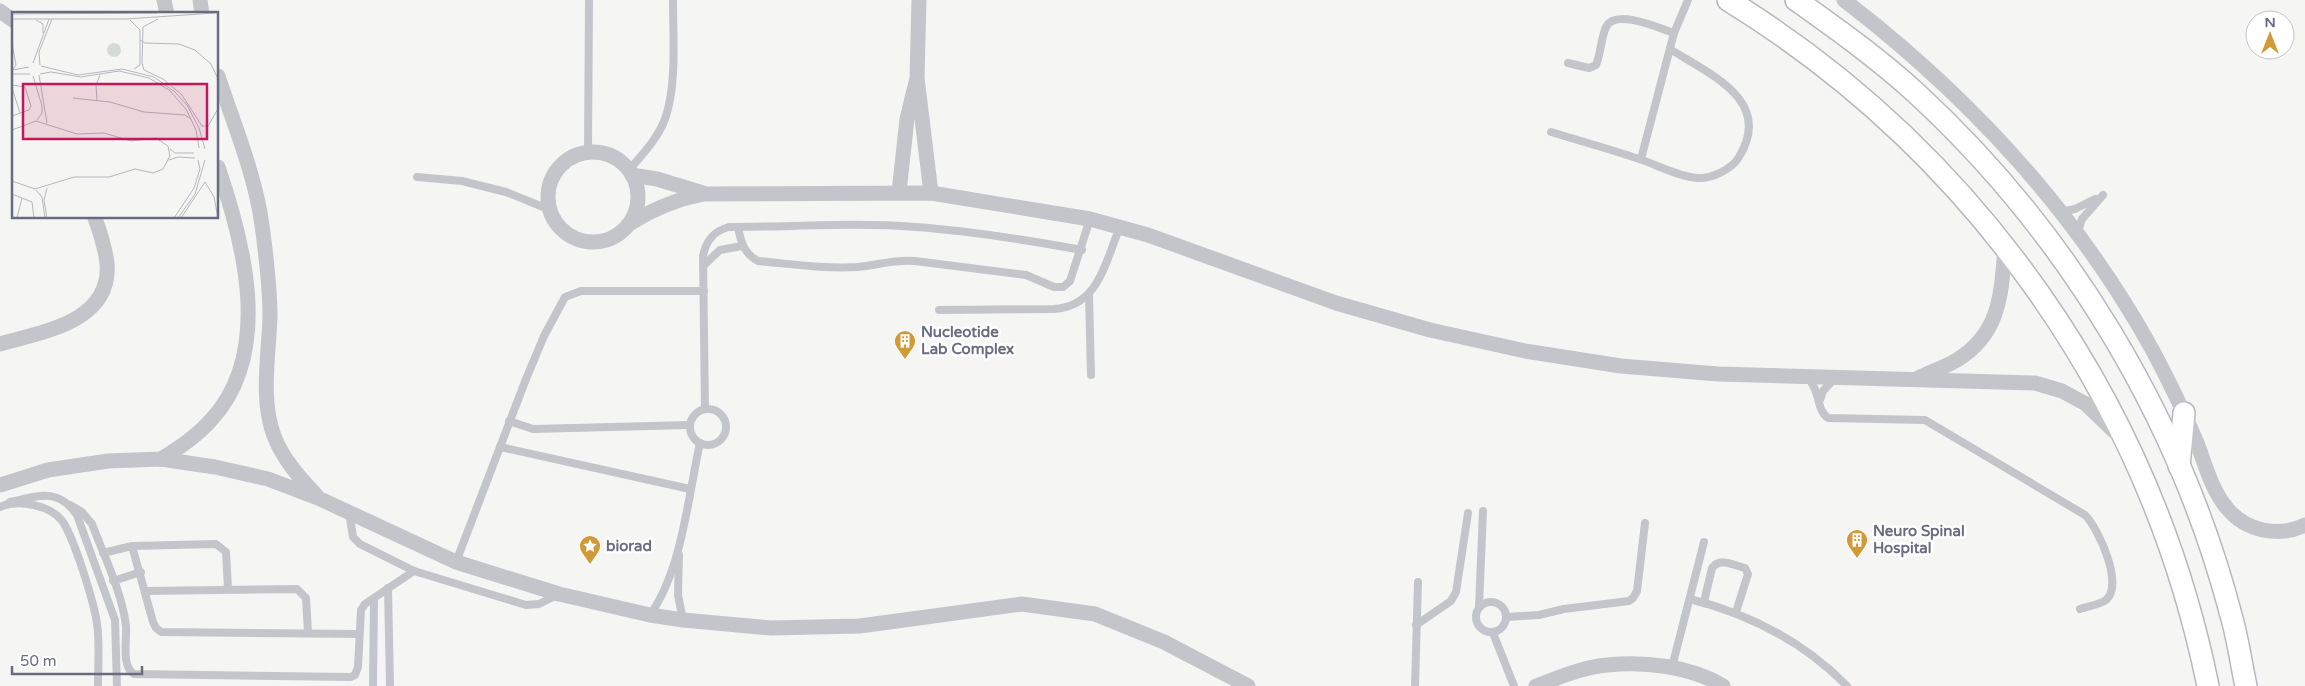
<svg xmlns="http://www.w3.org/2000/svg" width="2305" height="686" font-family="'Varela Round',sans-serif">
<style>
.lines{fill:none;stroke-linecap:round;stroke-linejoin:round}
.secondary-casing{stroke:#b6b8be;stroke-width:24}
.lane{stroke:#c4c5ca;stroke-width:8}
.street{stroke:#c4c5ca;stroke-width:15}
.secondary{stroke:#fff;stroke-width:21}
.labels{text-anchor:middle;stroke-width:5;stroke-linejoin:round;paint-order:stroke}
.poi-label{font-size:15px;font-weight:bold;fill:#686c81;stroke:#fff;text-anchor:start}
.inset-road{fill:none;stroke:#b4b7be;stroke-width:1}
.view{fill:#c2185b;fill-opacity:0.15;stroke:#c2185b;stroke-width:2.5}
.inset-edge{fill:none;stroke:#686c81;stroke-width:2.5}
</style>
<rect width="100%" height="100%" fill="#f5f6f3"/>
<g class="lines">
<g class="secondary-casing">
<g id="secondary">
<path d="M1728,0C1976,153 2150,401 2208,686"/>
<path d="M1796,0C1837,29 1879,59 1916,93C2067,232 2179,417 2231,615C2238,639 2241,663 2246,686"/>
<polyline points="2179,466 2184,413"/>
</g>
</g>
<g class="lane">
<path d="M1568,63L1589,68L1596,65C1601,53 1601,38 1606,27C1615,8 1659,28 1674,33"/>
<path d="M1551,132C1580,141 1610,149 1639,159C1658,165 1676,176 1697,178C1712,179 1732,169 1739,157C1774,100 1709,74 1670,49"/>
<polyline points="588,152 589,0"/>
<polyline points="1641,159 1674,33 1688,0"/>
<path d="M629,170C642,155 658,138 665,119C677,85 673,37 673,0"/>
<polyline points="417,177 462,181 506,192 548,209"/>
<polyline points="2060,212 2075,209 2095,199"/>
<path d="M738,227C741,243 744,253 758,261C791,264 825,269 858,267C878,265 895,259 915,261L1026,275L1054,287H1063L1070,281L1090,219"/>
<polyline points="2077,234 2082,219 2103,195"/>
<polyline points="704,265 720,250 742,246"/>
<polyline points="1089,295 1091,375"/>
<path d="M939,310L1054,309C1099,306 1105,262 1120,227"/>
<path d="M1807,377C1821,391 1816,410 1828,418L1925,420L2085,515C2099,529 2124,585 2106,600C2099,605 2088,606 2080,609"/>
<polyline points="1820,400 1823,391 1834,379"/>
<path d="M705,409L703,256C706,240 714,231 729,227C791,227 854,222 916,227C972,231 1027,240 1082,250"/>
<circle cx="708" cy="427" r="18"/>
<polyline points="509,421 533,429 690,425"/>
<polyline points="500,447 690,489"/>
<path d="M10,502C38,496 58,487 77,515L115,620L117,686"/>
<path d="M70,505L82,512L92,524C104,556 122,592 126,626C127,639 121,667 134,674L351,677L355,675L358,667L361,610L365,604L414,571"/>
<path d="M0,507C18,499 51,505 63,522C75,541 94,602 97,624C100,644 98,666 98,686"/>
<polyline points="349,512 353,537 360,544 414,571 526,605 539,604 559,594"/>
<polyline points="132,546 153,622 156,628 161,632 359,634"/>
<polyline points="103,553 132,546 216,544 226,552 228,589"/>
<polyline points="679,555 678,595 683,620"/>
<polyline points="456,562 526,379 544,336 565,297 581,291 704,291"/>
<polyline points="113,581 141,572"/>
<polyline points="388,588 390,685"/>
<polyline points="145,591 297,589 306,598 308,633"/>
<path d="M1690,599C1749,614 1804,642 1847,686"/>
<circle cx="1491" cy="617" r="15"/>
<path d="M1704,602L1712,568C1720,557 1734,565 1745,568L1748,574L1736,612"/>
<polyline points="1479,607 1483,511"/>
<path d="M650,615C682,570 688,497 700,443"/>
<polyline points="1507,617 1539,615 1564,609 1629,601 1633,598 1637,591 1645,523"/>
<polyline points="1416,625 1451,601 1456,592 1468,513"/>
<polyline points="1493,633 1514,686"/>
<polyline points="1672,667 1704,542"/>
<polyline points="373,686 374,599"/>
<polyline points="1415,686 1418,582"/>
</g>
<g class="street">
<polyline points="164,0 167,14"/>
<polyline points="200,0 202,14"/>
<polyline points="919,0 917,78 931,193"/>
<path d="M1844,0C1969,96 2077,213 2153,351C2169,381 2184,412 2197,443C2205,464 2212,491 2227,508C2245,531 2279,538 2305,525"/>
<polyline points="0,11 14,21"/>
<path d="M218,76C234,125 255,174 262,225C266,255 270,285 270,316C269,355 260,398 274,436C283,459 299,477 316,495"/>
<circle cx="593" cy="197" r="45"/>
<polyline points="632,175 657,179 703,193"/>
<polyline points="899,192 907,119 916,82"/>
<path d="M631,223C655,208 677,199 704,194L931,193L1090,219L1148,235L1336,303L1430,330L1525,351L1621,366L1718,374L2035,383L2062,391L2086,404L2114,431"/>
<path d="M0,344C42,332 112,322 107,263C105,247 100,232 95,218"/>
<path d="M1918,378C1931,372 1945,367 1957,360C2001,333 2001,293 2005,248"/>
<path d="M161,459C180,447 197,436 212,419C273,352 244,243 218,167"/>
<polyline points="0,485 48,470 108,461 161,459 215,467 268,479 318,498 456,562 559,594 650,615 683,620 771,628 860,626 1022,604 1095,614 1164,642 1248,686"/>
<path d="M1536,686C1558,678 1583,667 1607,665C1644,661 1690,666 1723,686"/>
</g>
<use href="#secondary" class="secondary"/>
</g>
<defs>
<g id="building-pin" transform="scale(1.125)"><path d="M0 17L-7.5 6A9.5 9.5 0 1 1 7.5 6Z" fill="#d19938" stroke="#fff"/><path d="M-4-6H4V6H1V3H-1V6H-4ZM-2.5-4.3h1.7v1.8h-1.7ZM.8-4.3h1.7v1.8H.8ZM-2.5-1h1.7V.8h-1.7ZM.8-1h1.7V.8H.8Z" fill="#fff"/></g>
<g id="sight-pin" transform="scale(1.125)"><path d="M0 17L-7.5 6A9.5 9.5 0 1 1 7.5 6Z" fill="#d19938" stroke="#fff"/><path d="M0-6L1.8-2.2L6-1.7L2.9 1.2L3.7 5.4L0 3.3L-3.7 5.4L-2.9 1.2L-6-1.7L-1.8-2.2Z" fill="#fff"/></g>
</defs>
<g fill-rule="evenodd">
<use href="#building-pin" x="905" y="341"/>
<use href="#building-pin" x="1857" y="540"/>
<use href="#sight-pin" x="590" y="546"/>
</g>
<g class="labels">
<g class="poi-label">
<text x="921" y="337">Nucleotide<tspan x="921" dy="17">Lab Complex</tspan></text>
<text x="1873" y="536">Neuro Spinal<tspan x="1873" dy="17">Hospital</tspan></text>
<text x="606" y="551">biorad</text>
</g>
</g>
<g transform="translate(12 12)">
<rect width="206" height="206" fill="#f5f6f3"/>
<path d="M95 38a7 7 0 1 1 14 0a7 7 0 1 1-14 0Z" fill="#d5dcd5"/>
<path class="inset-road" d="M0,2L145,1M0,7H114L203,1M24,8L31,12V21M118,8L128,18V53L122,57M128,28L133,31L167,32L183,38L199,52L207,69M0,31L4,53L0,59M21,51L37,7M130,51L132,58L151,67L170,83L190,114H196L207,95M130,51L131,15L146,7M28,53L27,40L40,7M29,54L66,63L110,57L142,65L163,80L175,93L187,116L193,137M1,58L17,55M0,62H18M28,62L39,60L69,65L107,59L137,66L157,78L174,97L184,118L187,136M27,63L35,111M21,64L30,94V101L25,108M0,73L13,75L19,94L17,98L0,104M0,76L8,101M61,86L98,90L132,100L173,103L179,107M85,88L84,73L88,63M0,118L24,109L65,122L92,121L119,129L144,126L156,134L158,144L151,157L141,161L123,157L97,165H62L23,177L0,169M158,137L163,141H182M157,148L166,145L183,146M35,176L32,188L35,206M24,178L30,185L33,206M0,182L20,190L22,206M5,206L10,186M162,206L182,176L188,157L186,148M166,206L183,182L193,148M169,206L193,170L202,185L206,206"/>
<path class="view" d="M11,72H195V127H11Z"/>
<rect width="206" height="206" class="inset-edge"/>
</g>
<g transform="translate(2270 35)"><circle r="24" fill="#ffffff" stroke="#c3c4cd"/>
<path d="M0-4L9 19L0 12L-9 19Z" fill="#d19938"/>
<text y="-8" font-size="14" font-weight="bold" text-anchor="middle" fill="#686c81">N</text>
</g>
<path d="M12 666v8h130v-8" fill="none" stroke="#686c81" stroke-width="2.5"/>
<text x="20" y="666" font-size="15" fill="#686c81" stroke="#ffffff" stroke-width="4" paint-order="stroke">50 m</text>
</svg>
